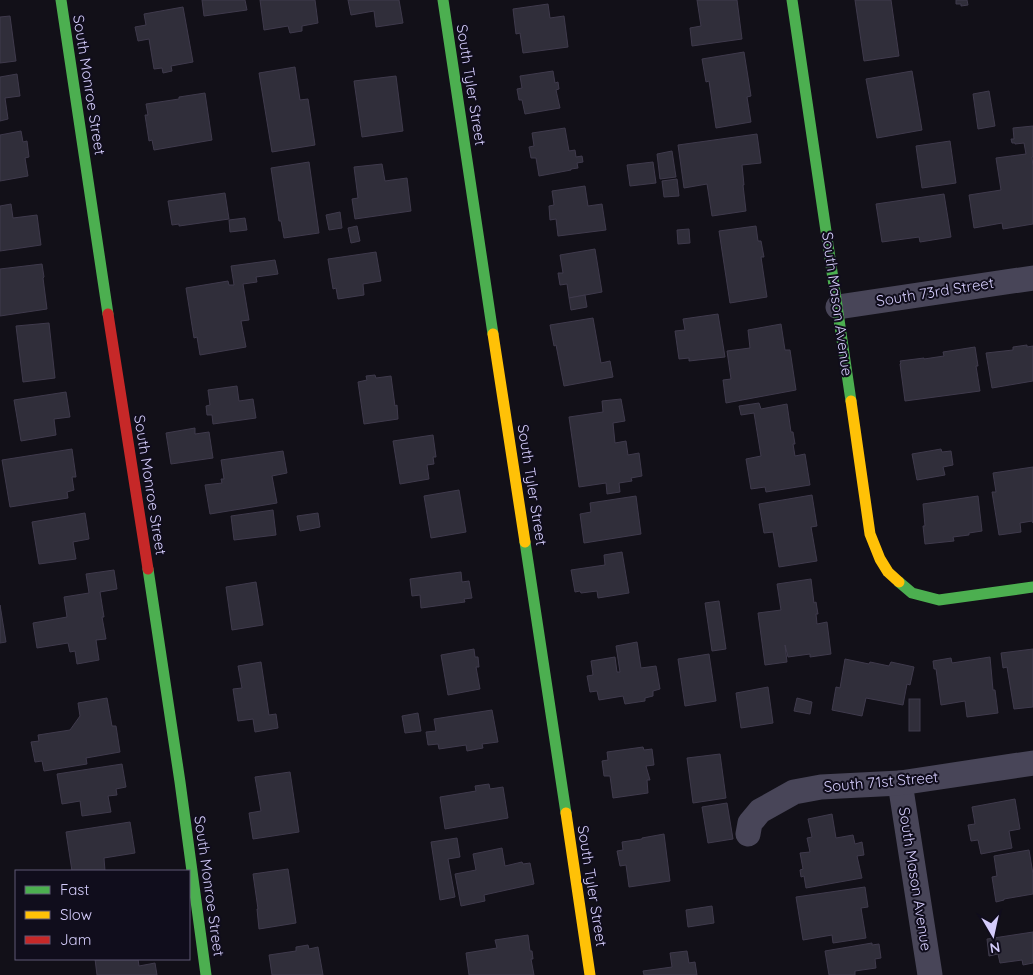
<svg xmlns="http://www.w3.org/2000/svg" width="1033" height="975" font-family="Quicksand,sans-serif">
<style>
.building{fill:#302e3a;stroke:#3f3a4c}
.lines{fill:none;stroke-linecap:round;stroke-linejoin:round}
.street{stroke:#484558;stroke-width:25}
.fast{stroke:#4caf50;stroke-width:11}
.slow{stroke:#ffc107;stroke-width:11}
.jam{stroke:#c62828;stroke-width:11}
.labels{text-anchor:middle;stroke-width:4;stroke-linejoin:round;paint-order:stroke}
.street-label{font-size:15px;fill:#d4ccfb;stroke:#100d1c}
</style>
<rect width="100%" height="100%" fill="#121018"/>
<g class="building">
<polygon points="202,0 245,0 247,10 204,16"/>
<polygon points="260,0 315,0 318,23 302,26 302,31 290,33 288,26 264,30"/>
<polygon points="348,0 399,0 403,23 376,27 374,11 351,15"/>
<polygon points="697,0 737,0 742,39 692,46 690,28 701,26"/>
<polygon points="855,0 891,0 899,56 864,61"/>
<polygon points="956,0 967,0 968,5 961,6 961,4 956,4"/>
<polygon points="548,4 550,18 564,16 568,47 523,53 520,33 516,34 513,9"/>
<polygon points="183,7 193,62 171,66 172,71 163,73 162,68 154,69 149,39 138,41 135,27 146,25 144,14"/>
<polygon points="10,16 16,61 0,63 0,17"/>
<polygon points="744,52 751,96 747,97 751,122 716,128 709,81 706,82 702,59"/>
<polygon points="295,67 300,100 308,99 315,145 272,152 259,73"/>
<polygon points="553,71 555,83 558,82 559,89 556,90 560,108 525,114 522,100 519,100 517,89 522,88 520,76"/>
<polygon points="912,71 922,130 877,138 866,79"/>
<polygon points="17,74 20,96 5,98 8,119 0,121 0,77"/>
<polygon points="396,76 403,131 362,137 354,81"/>
<polygon points="989,91 995,126 978,129 973,94"/>
<polygon points="205,93 212,140 154,150 152,140 149,141 145,115 148,115 146,104 179,99 179,97"/>
<polygon points="1033,126 1033,157 1032,157 1033,167 1033,224 1003,229 1002,223 974,228 969,195 1001,190 996,158 1026,154 1024,143 1015,144 1015,143 1012,143 1011,139 1014,139 1013,128"/>
<polygon points="565,128 569,151 575,150 576,157 582,156 583,162 577,163 578,168 571,169 571,170 539,176 536,158 531,158 529,147 534,146 532,133"/>
<polygon points="21,131 23,142 27,141 29,157 25,158 28,176 0,181 0,135"/>
<polygon points="757,134 761,163 742,165 744,185 743,185 746,211 712,216 707,184 684,188 678,145"/>
<polygon points="950,141 956,183 922,188 916,146"/>
<polygon points="672,151 676,177 660,179 657,154"/>
<polygon points="309,162 319,233 284,238 281,221 279,221 271,168"/>
<polygon points="653,162 656,183 630,186 627,165"/>
<polygon points="382,164 385,181 407,178 411,211 355,219 352,199 358,198 354,167"/>
<polygon points="677,179 679,196 664,197 662,181"/>
<polygon points="585,186 588,206 602,204 606,230 558,236 556,219 550,220 549,206 554,205 552,191"/>
<polygon points="225,193 229,219 179,226 179,224 172,225 168,201"/>
<polygon points="944,194 951,237 920,242 919,237 882,242 876,204"/>
<polygon points="11,204 13,218 37,215 41,245 0,251 0,206"/>
<polygon points="340,212 342,228 329,230 326,215"/>
<polygon points="245,218 247,230 230,232 229,220"/>
<polygon points="357,226 360,241 351,243 348,228"/>
<polygon points="756,226 758,241 761,241 764,257 761,257 767,297 730,303 719,231"/>
<polygon points="689,229 690,243 678,244 677,230"/>
<polygon points="595,249 602,292 569,298 567,284 560,285 558,273 563,273 560,255"/>
<polygon points="376,252 381,281 363,284 364,295 338,299 336,288 333,289 328,259"/>
<polygon points="275,260 278,274 256,277 257,282 243,284 249,320 241,321 246,347 200,355 197,337 194,338 186,288 228,281 229,285 234,285 231,266"/>
<polygon points="42,264 44,277 43,278 47,309 0,316 0,269"/>
<polygon points="585,295 587,307 571,310 569,298"/>
<polygon points="718,314 725,357 689,361 689,358 679,359 675,331 685,330 683,319"/>
<polygon points="593,318 601,363 610,361 613,377 564,386 556,345 554,346 550,325"/>
<polygon points="49,323 55,378 23,382 16,326"/>
<polygon points="781,324 785,350 790,350 796,390 726,403 723,380 731,379 727,351 750,348 748,330"/>
<polygon points="1027,345 1027,347 1033,346 1033,381 992,388 986,353 1013,350 1013,347"/>
<polygon points="975,347 978,366 976,366 980,391 905,401 900,364 901,363 900,361 924,358 924,359 944,356 943,352"/>
<polygon points="375,375 376,378 391,376 395,406 397,405 398,419 364,424 358,382 367,380 366,376"/>
<polygon points="237,386 239,401 253,399 256,418 213,424 212,415 207,415 206,406 210,405 208,390"/>
<polygon points="66,392 70,417 54,419 56,435 21,441 14,400"/>
<polygon points="621,399 625,421 613,423 615,443 626,441 628,455 639,453 642,476 631,478 632,481 619,483 620,492 607,494 606,483 579,487 569,417 603,412 602,401"/>
<polygon points="759,403 761,409 787,404 791,432 793,432 795,444 793,444 795,456 805,454 810,485 766,492 765,487 751,489 746,459 761,456 754,413 741,415 739,406"/>
<polygon points="195,428 195,434 209,432 213,458 171,464 166,433"/>
<polygon points="433,435 436,457 433,457 434,464 427,465 429,479 400,484 393,441"/>
<polygon points="72,449 76,477 72,477 74,490 67,492 68,498 10,507 2,460"/>
<polygon points="941,449 942,452 951,451 953,465 943,467 945,475 917,480 912,454"/>
<polygon points="283,451 287,473 272,476 277,503 210,514 205,485 222,483 221,479 224,479 221,460"/>
<polygon points="1033,467 1033,523 1032,521 1020,523 1021,532 999,535 992,492 996,492 993,473"/>
<polygon points="459,490 466,532 431,538 424,496"/>
<polygon points="812,495 817,526 811,527 817,561 779,567 773,532 764,533 759,504"/>
<polygon points="636,496 641,534 584,543 580,514 591,512 590,503"/>
<polygon points="978,496 982,531 969,533 969,535 953,537 954,541 925,544 923,526 925,526 923,504"/>
<polygon points="273,510 276,535 234,540 231,516"/>
<polygon points="85,513 89,539 73,542 76,559 39,564 32,522"/>
<polygon points="318,513 320,527 300,531 297,516"/>
<polygon points="622,552 629,593 598,598 597,591 581,593 580,591 575,592 571,570 605,565 604,555"/>
<polygon points="114,570 117,589 100,592 104,617 102,617 106,639 96,640 99,660 77,664 75,651 70,652 68,643 37,648 33,623 67,617 64,597 89,593 86,574"/>
<polygon points="461,572 462,582 469,581 472,598 464,599 465,602 421,608 420,595 412,596 410,579"/>
<polygon points="811,579 814,603 816,602 818,614 816,614 817,624 827,622 831,654 810,657 810,654 788,657 785,645 787,662 765,665 758,613 781,610 777,584"/>
<polygon points="256,582 263,625 232,630 226,587"/>
<polygon points="719,601 726,649 712,651 705,603"/>
<polygon points="0,605 6,642 0,643"/>
<polygon points="637,642 641,668 656,666 660,689 653,691 653,696 645,698 645,701 625,704 623,696 599,700 597,691 590,692 587,676 593,675 591,661 615,657 617,672 620,672 616,646"/>
<polygon points="474,649 475,657 478,657 479,667 476,667 480,689 448,695 441,655"/>
<polygon points="1033,649 1033,707 1014,709 1007,667 1003,668 1001,653"/>
<polygon points="709,654 716,701 685,706 678,659"/>
<polygon points="990,657 993,690 995,690 998,713 967,717 965,701 941,705 936,669 934,669 933,661 951,658 952,663"/>
<polygon points="845,659 869,664 870,662 889,666 891,662 914,667 910,685 907,684 903,705 866,698 862,716 832,710 836,687 840,688"/>
<polygon points="261,662 269,715 276,714 278,728 255,732 253,719 238,721 233,689 242,688 238,666"/>
<polygon points="768,687 773,723 741,728 736,693"/>
<polygon points="107,698 112,726 116,726 120,752 86,758 87,764 44,771 42,761 35,762 31,742 39,741 38,735 70,730 80,716 78,703"/>
<polygon points="797,698 812,702 810,714 794,711"/>
<rect x="909" y="699" width="11" height="32"/>
<polygon points="492,710 498,742 482,744 483,748 467,751 466,745 439,749 438,744 428,745 426,732 436,731 434,719"/>
<polygon points="418,713 421,731 405,733 402,716"/>
<polygon points="643,747 644,750 652,749 654,765 646,766 650,780 647,780 648,793 613,798 610,776 604,776 602,761 608,760 607,752"/>
<polygon points="720,754 726,798 693,803 687,758"/>
<polygon points="122,764 126,787 116,789 117,795 108,796 111,812 82,816 80,801 62,804 57,774"/>
<polygon points="290,772 299,832 253,839 249,813 261,811 255,777"/>
<polygon points="489,784 490,789 503,787 508,818 445,829 440,797 476,791 475,786"/>
<polygon points="1015,799 1020,829 1009,831 1012,848 981,854 978,840 971,841 968,825 975,824 972,807"/>
<polygon points="727,803 733,839 708,843 702,807"/>
<polygon points="832,814 836,838 853,835 855,844 862,842 864,855 857,856 862,878 806,888 804,876 801,877 800,870 803,869 800,853 810,852 807,838 812,837 808,819"/>
<polygon points="130,822 135,853 104,858 105,871 72,871 66,832"/>
<polygon points="664,834 670,881 629,887 626,865 620,866 617,851 623,850 622,842 642,839 642,838"/>
<polygon points="457,838 460,857 448,859 455,897 440,900 431,842"/>
<polygon points="502,848 505,866 522,862 523,864 530,863 534,884 484,895 485,901 461,906 455,874 476,870 473,854"/>
<polygon points="1029,850 1033,874 1033,894 1004,899 1004,900 996,902 992,877 997,876 994,856"/>
<polygon points="288,869 296,923 259,929 257,909 258,909 253,874"/>
<polygon points="865,887 868,907 861,908 866,938 833,943 832,935 803,940 796,897"/>
<polygon points="712,906 714,923 688,927 686,910"/>
<polygon points="1033,932 1033,963 1023,965 1022,960 1000,963 998,954 989,956 987,939"/>
<polygon points="528,935 530,951 532,951 533,959 531,959 534,975 469,975 466,953 497,948 495,940"/>
<polygon points="872,943 872,945 879,944 881,958 875,959 876,968 855,971 855,975 829,975 825,951"/>
<polygon points="308,945 309,949 318,947 323,975 272,975 269,955 296,951 296,947"/>
<polygon points="687,951 689,963 695,962 697,975 644,975 643,971 672,967 670,953"/>
<polygon points="95,959 138,959 139,966 155,963 157,975 97,975"/>
</g>
<g class="lines">
<g class="street">
<polyline points="838,307 1033,278"/>
<polyline points="900,783 930,975"/>
<polyline points="748,834 750,823 760,811 794,792 821,787 900,783 1033,763"/>
</g>
<g class="fast">
<polyline points="61,0 108,314"/>
<polyline points="443,0 493,334"/>
<polyline points="792,0 851,401"/>
<polyline points="525,542 566,813"/>
<polyline points="148,569 180,782 206,975"/>
<polyline points="899,582 912,593 939,600 1033,587"/>
</g>
<g class="slow">
<polyline points="493,334 525,542"/>
<polyline points="851,401 870,534 880,559 888,572 899,582"/>
<polyline points="566,813 590,975"/>
</g>
<polyline class="jam" points="108,314 148,569"/>
</g>
<g class="labels">
<g class="street-label">
<text transform="translate(89 85) rotate(81)" y="5">South Monroe Street</text>
<text transform="translate(471 85) rotate(81)" y="5">South Tyler Street</text>
<text transform="translate(935 292) rotate(-9)" y="5">South 73rd Street</text>
<text transform="translate(837 304) rotate(82)" y="5">South Mason Avenue</text>
<text transform="translate(150 485) rotate(81)" y="5">South Monroe Street</text>
<text transform="translate(532 485) rotate(81)" y="5">South Tyler Street</text>
<text transform="translate(881 782) rotate(-5)" y="5">South 71st Street</text>
<text transform="translate(915 879) rotate(81)" y="5">South Mason Avenue</text>
<text transform="translate(209 886) rotate(82)" y="5">South Monroe Street</text>
<text transform="translate(592 886) rotate(81)" y="5">South Tyler Street</text>
</g>
</g>
<rect x="15" y="870" width="175" height="90" fill="#100d1c" stroke="#5e5975"/>
<rect x="25" y="886" width="25" height="8" fill="#4caf50" stroke="#5e5975"/>
<text x="60" y="895" font-size="15" fill="#d4ccfb">Fast</text>
<rect x="25" y="911" width="25" height="8" fill="#ffc107" stroke="#5e5975"/>
<text x="60" y="920" font-size="15" fill="#d4ccfb">Slow</text>
<rect x="25" y="936" width="25" height="8" fill="#c62828" stroke="#5e5975"/>
<text x="60" y="945" font-size="15" fill="#d4ccfb">Jam</text>
<g transform="translate(993 935) rotate(171)" stroke="#100d1c" stroke-width="4" paint-order="stroke">
<path d="M0-4L9 19L0 12L-9 19Z" fill="#d4ccfb"/>
<text y="-8" font-size="14" font-weight="bold" text-anchor="middle" fill="#d4ccfb">N</text>
</g>
</svg>
